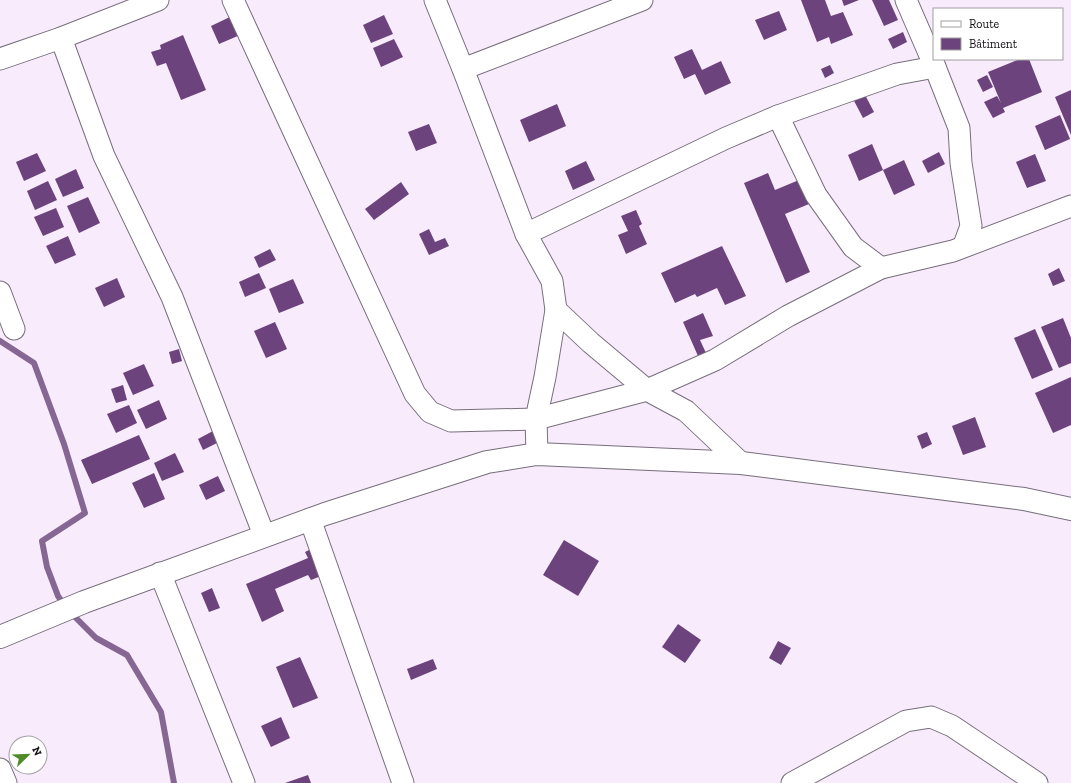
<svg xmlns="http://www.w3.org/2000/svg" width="1071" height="783" font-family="'Zilla Slab',serif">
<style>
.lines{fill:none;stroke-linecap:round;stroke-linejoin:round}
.stream{stroke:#866693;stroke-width:6}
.building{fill:#6c437c}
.minor-casing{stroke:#786e7c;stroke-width:23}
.major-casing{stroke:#786e7c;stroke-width:24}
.minor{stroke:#fff;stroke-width:21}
.major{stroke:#fff;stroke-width:22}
</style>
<rect width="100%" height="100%" fill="#f7ebfc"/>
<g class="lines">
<polyline class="stream" points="0,341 34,363 64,444 85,513 42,541 47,567 58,596 67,609 96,638 127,655 161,712 174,783"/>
</g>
<g class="building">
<polygon points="801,0 825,0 831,16 843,12 853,35 831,44 829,37 817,42"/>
<polygon points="842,0 859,0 844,6"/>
<polygon points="872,0 889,0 898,20 884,26"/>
<polygon points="779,11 787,30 764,40 755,20"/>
<polygon points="384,15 393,34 371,43 363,25"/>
<polygon points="232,16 240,35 219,44 211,26"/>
<polygon points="903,32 907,42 893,49 888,39"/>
<polygon points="183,35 206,90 181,100 166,63 157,66 151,52 161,49 160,45"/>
<polygon points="394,39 403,57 381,67 373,48"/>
<polygon points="692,49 702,70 721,61 731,83 705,95 695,74 684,79 674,57"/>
<polygon points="1020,59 1029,59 1042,92 1003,108 1005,112 993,118 984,102 997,96 1001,103 988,72"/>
<polygon points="830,65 834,73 825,78 821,69"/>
<polygon points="987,75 993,87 983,92 977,80"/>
<polygon points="1071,90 1071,135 1055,97"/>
<polygon points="863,91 874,112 863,118 852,97"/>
<polygon points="557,104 566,126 529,142 520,120"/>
<polygon points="1060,115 1070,139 1045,150 1035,126"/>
<polygon points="429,124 437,143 416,151 408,132"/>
<polygon points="872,144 883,170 859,181 848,155"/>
<polygon points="939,152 945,164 928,173 922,161"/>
<polygon points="37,153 46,171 24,181 16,162"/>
<polygon points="1035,154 1046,181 1027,188 1016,162"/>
<polygon points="904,160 915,185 894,195 883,170"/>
<polygon points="586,161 595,180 573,190 565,171"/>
<polygon points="76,169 84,188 63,197 55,179"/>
<polygon points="768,173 775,190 799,180 809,204 785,214 810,272 786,283 744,183"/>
<polygon points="48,181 57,200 35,210 27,191"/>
<polygon points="401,182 409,194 374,220 365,209"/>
<polygon points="88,197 100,223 79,233 67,206"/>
<polygon points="56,208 64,227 43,236 34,217"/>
<polygon points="636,210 642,224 639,226 647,244 626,254 618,235 628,231 621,216"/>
<polygon points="429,229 435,242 445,238 449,246 429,255 419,234"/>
<polygon points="68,236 76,255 55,264 46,246"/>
<polygon points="722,246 746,296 725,305 717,288 697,297 695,294 675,303 661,273"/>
<polygon points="270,249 276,260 259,268 254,257"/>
<polygon points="1059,268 1065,281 1053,286 1048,274"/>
<polygon points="259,273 266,288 245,297 239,282"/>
<polygon points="117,278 125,297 104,307 95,288"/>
<polygon points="293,279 304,303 279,313 269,289"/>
<polygon points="703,313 713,336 700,340 706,353 698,356 683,322"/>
<polygon points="1063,318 1071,338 1071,363 1059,368 1041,327"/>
<polygon points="275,322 287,349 266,358 254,331"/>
<polygon points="1035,329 1053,370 1032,379 1014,338"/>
<polygon points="179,349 182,361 172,364 169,352"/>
<polygon points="144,364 154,386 133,395 123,373"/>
<polygon points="1071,377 1071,425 1053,433 1035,393"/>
<polygon points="123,385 127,400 116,403 111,389"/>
<polygon points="159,400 167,419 146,429 137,410"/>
<polygon points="129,405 137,423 116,433 107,414"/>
<polygon points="975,417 986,447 963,455 952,426"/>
<polygon points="213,431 219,442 203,450 198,439"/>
<polygon points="927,432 932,444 922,449 917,436"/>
<polygon points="139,435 150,459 92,484 81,460"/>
<polygon points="175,453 184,472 162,481 154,463"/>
<polygon points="154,473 165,499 144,508 132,483"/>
<polygon points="218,476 225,491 206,500 199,485"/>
<polygon points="564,540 599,561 578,596 543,575"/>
<polygon points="311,549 321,576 311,580 308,575 275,589 284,611 262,622 246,584 308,558 305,552"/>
<polygon points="212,588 220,608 209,612 201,593"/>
<polygon points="678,624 701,640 685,663 662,647"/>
<polygon points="778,641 791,648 781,665 769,658"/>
<polygon points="300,657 318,698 293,708 276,667"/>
<polygon points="433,659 437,669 411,680 407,669"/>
<polygon points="281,717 290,738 271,747 261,726"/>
<polygon points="308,775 311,783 285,783"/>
</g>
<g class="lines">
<g class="minor-casing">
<g id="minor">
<polyline points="233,0 415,394 430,412 451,421 536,419 647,390 715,360 788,316 881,268 953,251 1071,206"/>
<polyline points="435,0 463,69"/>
<polyline points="906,0 935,67 959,128 961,163 971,226 964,245"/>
<polyline points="61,38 104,156 172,297 264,535"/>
<polyline points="0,59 61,38 158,0"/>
<polyline points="778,116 816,195 853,247 881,268"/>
<polyline points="526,234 726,138 778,116 897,74 935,67"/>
<polyline points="0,292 14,329"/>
<polyline points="556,310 591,343 647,390 686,411 741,463"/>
<polyline points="537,454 536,419 545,377 556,310 552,281 526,234 463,69 642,0"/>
<polyline points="310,519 403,783"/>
<polyline points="160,573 244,783"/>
<polyline points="0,769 6,783"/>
<polyline points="792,783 906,721 931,717 952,726 1037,783"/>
</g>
</g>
<g class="major-casing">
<polyline id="major" points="0,637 84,602 325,514 487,462 537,454 741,463 1024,499 1071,509"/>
</g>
<use href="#minor" class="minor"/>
<use href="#major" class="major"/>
</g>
<rect x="933" y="8" width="130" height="52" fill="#ffffff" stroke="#a1a0a2"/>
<rect x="941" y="21" width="20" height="6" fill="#ffffff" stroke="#a1a0a2"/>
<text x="969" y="28" font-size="12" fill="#151116">Route</text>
<rect x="941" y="38" width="20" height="12" fill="#6c437c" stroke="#a1a0a2"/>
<text x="969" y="48" font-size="12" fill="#151116">Bâtiment</text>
<g transform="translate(28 755) rotate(67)"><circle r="19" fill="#ffffff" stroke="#a1a0a2"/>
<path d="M0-3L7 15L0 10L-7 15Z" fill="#4f8b29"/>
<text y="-6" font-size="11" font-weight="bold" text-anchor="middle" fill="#151116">N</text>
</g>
</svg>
